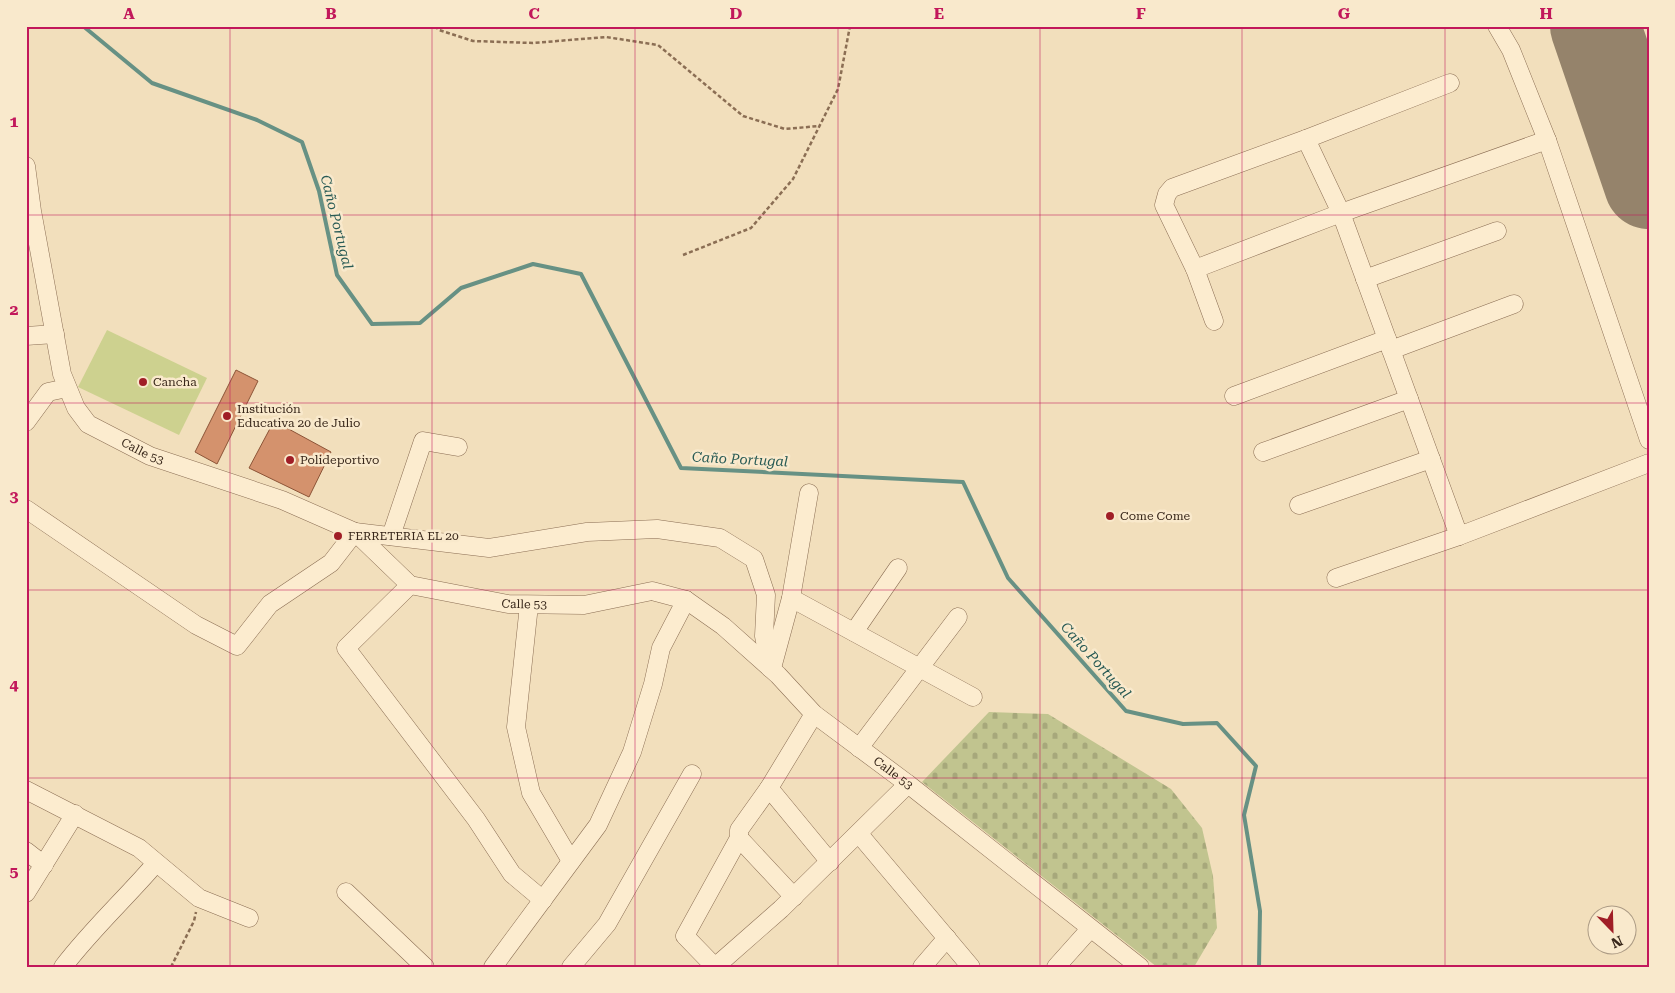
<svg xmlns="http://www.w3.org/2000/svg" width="1675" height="993" font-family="'Roboto Serif',serif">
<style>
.cemetery{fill:url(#cemetery-stones)}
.pitch{fill:#cdd18f}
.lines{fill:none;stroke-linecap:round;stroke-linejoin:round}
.stream{stroke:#679184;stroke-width:4}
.runway{stroke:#95836b;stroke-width:90}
.building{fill:#d4926d;stroke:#8c5437}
.minor-casing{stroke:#8b6e54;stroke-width:19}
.path{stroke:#8b6e54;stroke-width:2.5;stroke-dasharray:4 2.5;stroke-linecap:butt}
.minor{stroke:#fceccf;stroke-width:18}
.grid{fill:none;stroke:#c2185b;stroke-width:1;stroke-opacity:0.55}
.poi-dot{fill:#a01e26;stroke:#f9e9cc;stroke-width:2}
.labels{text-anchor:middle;stroke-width:5;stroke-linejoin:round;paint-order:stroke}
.poi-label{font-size:12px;fill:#38271a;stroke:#f9e9cc;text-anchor:start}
.street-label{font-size:12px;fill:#38271a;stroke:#f9e9cc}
.water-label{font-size:14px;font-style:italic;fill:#285a54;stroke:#f9e9cc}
.neatline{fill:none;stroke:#c2185b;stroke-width:2}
.grid-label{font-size:16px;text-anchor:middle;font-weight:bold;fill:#c2185b}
</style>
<defs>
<pattern id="cemetery-stones" width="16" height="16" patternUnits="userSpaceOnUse" patternTransform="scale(1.25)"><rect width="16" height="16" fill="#c1c48f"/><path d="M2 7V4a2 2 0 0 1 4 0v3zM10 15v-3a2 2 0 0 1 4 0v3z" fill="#a7a87b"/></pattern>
</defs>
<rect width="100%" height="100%" fill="#f2dfbc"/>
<polygon class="cemetery" points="989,712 1048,714 1171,789 1202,828 1213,876 1217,928 1194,967 1157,967 922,782"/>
<polygon class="pitch" points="107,330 207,378 179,435 78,387"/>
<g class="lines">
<polyline class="stream" points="83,26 152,83 257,120 302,142 319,191 337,275 372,324 420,323 461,288 533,264 581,274 681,468 963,482 1008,578 1126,711 1183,724 1217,723 1256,766 1244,815 1260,911 1259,967"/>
<polyline class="runway" points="1595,26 1649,184"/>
</g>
<g class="building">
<polygon points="236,370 258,381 217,464 195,452"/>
<polygon points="274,421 331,452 309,497 249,468"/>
</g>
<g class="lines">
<g class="minor-casing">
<g id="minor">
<polyline points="1497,26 1511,50 1547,140 1649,440"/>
<polyline points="1306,139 1341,213 1459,536 1649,463"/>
<path id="s1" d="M26,166L32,211L62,374L76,408L88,424L150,456L282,500L355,532L410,585L508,604L584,605L652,591L686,600L723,626L778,675L814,714L908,784L1140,967"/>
<polyline points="1195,269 1341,213 1547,140"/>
<polyline points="1365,279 1497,231"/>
<polyline points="1214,321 1195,269 1164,205 1167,194 1172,188 1306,139 1450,83"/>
<polyline points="26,336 55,334"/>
<polyline points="1391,350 1514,304"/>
<polyline points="1234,396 1387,339"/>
<polyline points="26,422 48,392 67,388"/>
<polyline points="1263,452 1409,399"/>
<polyline points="1299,505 1431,459"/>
<polyline points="26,509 196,625 237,646 270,604 331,563 355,532 489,548 587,532 657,529 720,538 754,559 766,595 764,636 770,668"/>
<polyline points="391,536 423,441 458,447"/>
<polyline points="1336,578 1459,536"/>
<polyline points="410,585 346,648 476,819 512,874 543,900"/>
<polyline points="791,598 973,697"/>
<polyline points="529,605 516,727 531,793 571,861"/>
<polyline points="854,632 898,568"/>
<polyline points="772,668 791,598 809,493"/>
<polyline points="859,748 958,617"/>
<polyline points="769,788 830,862"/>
<polyline points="26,790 139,848 199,898 249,918"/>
<polyline points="859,834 971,967"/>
<polyline points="739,838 794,897"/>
<polyline points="26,851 44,865"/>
<polyline points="346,892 425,967"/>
<polyline points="26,893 75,814"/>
<path d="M63,967C91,930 126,898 156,863"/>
<polyline points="493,967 598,825 632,752 653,684 661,648 686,600"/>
<polyline points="571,967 607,924 692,774"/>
<polyline points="715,967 685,936 739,838 739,830 769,788 814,714"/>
<polyline points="715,967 781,909 908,784"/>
<polyline points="922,967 947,938"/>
<polyline points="1056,967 1090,929"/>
</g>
</g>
<g class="path">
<polyline points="435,26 439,30 473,41 533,43 606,37 658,45 743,116 785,129 819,126"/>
<polyline points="683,255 751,228 793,179 838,89 850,26"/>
<polyline points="171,967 194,921 196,912"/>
</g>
<use href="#minor" class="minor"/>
</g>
<path class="grid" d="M230,26V967M432,26V967M635,26V967M838,26V967M1040,26V967M1242,26V967M1445,26V967M26,215H1649M26,403H1649M26,590H1649M26,778H1649"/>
<g class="poi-dot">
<circle cx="143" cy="382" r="5"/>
<circle cx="227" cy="416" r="5"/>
<circle cx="290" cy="460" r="5"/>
<circle cx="1110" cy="516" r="5"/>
<circle cx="338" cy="536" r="5"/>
</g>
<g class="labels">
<g class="poi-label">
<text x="153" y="386">Cancha</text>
<text x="237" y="413">Institución<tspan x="237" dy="14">Educativa 20 de Julio</tspan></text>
<text x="300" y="464">Polideportivo</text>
<text x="1120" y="520">Come Come</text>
<text x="348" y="540">FERRETERIA EL 20</text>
</g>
<g class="street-label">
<text dy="4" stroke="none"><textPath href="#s1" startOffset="329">Calle 53</textPath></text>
<text dy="4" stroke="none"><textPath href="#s1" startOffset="749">Calle 53</textPath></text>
<text dy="4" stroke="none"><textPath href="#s1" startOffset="1184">Calle 53</textPath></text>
</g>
<g class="water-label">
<text transform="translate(337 222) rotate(76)" y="5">Caño Portugal</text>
<text transform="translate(740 459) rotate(3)" y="5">Caño Portugal</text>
<text transform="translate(1096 660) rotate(48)" y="5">Caño Portugal</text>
</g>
</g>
<rect width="1675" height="993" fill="none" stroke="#f9e9cc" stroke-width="55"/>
<g transform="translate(1612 930) rotate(157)"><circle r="24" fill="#f9e9cc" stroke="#ac9b85"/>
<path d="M0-4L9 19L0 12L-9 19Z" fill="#a01e26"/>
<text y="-8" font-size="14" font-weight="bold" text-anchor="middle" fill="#38271a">N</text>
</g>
<rect x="28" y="28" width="1620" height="938" class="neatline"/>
<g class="grid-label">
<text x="129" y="19">A</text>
<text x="331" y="19">B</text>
<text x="534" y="19">C</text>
<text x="736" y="19">D</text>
<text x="939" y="19">E</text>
<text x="1141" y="19">F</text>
<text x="1344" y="19">G</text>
<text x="1546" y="19">H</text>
<text x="14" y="127">1</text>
<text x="14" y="315">2</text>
<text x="14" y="502">3</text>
<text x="14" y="690">4</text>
<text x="14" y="877">5</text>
</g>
</svg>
